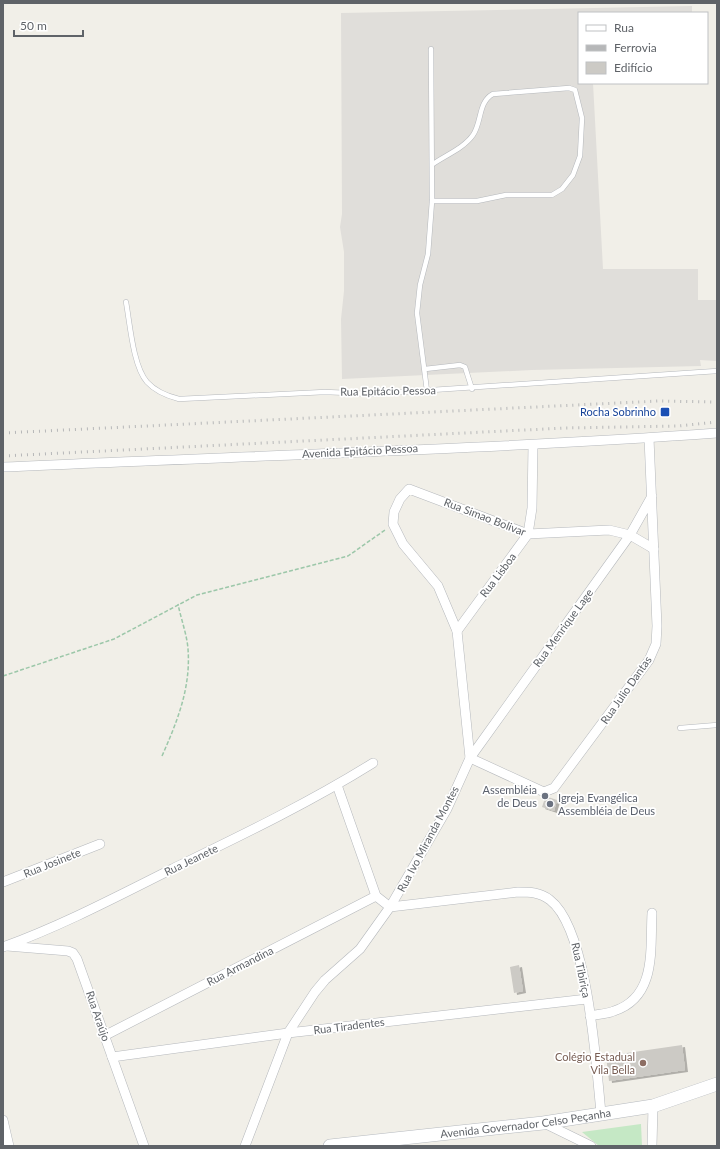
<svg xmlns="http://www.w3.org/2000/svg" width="720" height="1149" font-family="Lato,sans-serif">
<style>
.industrial{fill:#e0deda}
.green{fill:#c5e8c5}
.building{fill:#cccac5;filter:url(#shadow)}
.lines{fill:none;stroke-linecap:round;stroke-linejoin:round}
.service-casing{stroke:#b5b8bc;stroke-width:5.5}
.minor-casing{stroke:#b5b8bc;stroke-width:10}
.secondary-casing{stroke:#b6babf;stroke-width:14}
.path{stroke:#9cc7a9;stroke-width:1.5;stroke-dasharray:4 2;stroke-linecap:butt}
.service{stroke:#fff;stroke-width:4.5}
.minor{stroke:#fff;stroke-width:9}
.secondary{stroke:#fff;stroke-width:13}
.rail{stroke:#b6b7b8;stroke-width:3;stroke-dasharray:1 5;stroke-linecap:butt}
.transit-dot{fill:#1a4fb4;stroke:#fff;stroke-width:1.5}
.worship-dot{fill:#6b7280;stroke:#fff;stroke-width:1.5}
.education-dot{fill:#8d6e63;stroke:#fff;stroke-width:1.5}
.labels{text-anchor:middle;stroke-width:3.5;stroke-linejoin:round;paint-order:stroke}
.street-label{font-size:11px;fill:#5f6368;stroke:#fff}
.transit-label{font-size:11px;fill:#164399;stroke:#fff;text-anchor:end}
.worship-label{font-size:11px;fill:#5b616d;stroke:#fff;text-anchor:end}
.education-label{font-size:11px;fill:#785e54;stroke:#fff;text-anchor:end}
</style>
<defs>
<filter id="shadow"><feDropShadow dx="3" dy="2" stdDeviation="0" flood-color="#0004"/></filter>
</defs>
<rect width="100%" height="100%" fill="#f1efe8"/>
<polygon class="industrial" points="692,6 692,13 579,13 579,83 593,83 603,269 698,269 698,300 717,300 717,361 700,360 701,366 532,370 342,379 341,319 344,291 344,252 340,227 342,214 341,13"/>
<polygon class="green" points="641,1124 642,1146 599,1146 582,1132"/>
<g class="building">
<polygon points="548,797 557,800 554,811 542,807 545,798"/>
<polygon points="519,965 523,991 514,993 510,967"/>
<polygon points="682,1045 685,1070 609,1081 606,1056"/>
</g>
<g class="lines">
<g class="service-casing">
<g id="service">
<path d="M432,201H477L506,195H552L562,189L573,175L580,156L582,118L575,90L569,88L493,94C478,102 482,122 473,135C464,148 446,155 433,164"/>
<path d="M126,302C130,324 133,366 147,382C156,392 167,396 179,399L325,392L372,394L717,371"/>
<polyline points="425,369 460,365 465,367 472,389"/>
<polyline points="427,391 417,313 420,285 428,254 432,201 431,49"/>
<polyline points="680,728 717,725"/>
</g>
</g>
<g class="minor-casing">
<g id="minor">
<polyline points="649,438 657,626 656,644 649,660 554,788 544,792 470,758 630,535 652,496"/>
<path d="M3,467C241,456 479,450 717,433"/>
<polyline points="457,631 528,534 532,508 533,445"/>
<path d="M337,785L376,896L390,907L518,892C529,892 540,892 550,900C588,929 596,1064 601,1113"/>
<polyline points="3,882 100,844"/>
<polyline points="7,946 68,951 73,953 77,959 144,1146"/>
<path d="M3,947C61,926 116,897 172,869C240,836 309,803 373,763"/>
<path d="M590,1016C598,1014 607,1014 614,1011C657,997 650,949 652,913"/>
<polyline points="104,1036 376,896"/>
<polyline points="112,1057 288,1033 587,999"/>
<polyline points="3,1120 9,1146"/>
<polyline points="544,1123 591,1146"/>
<polyline points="245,1146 288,1033 315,992 325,980 360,949 390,907 447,809 470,758 457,631 438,586 403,544 393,524 394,512 400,499 409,489 528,534 609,530 630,535 654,549"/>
<polyline points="652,1146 653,1106"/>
</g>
</g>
<g class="secondary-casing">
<g id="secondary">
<path id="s1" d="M330,1146L543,1123L653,1106L717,1084"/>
</g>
</g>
<g class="path">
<polyline points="3,676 114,639 197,595 348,556 385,530"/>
<path d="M162,756C177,722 191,688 188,649C187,635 181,619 178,604"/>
</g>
<use href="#service" class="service"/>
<use href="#minor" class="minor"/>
<use href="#secondary" class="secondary"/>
<g class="rail">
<polyline points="3,433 658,401 717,402"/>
<polyline points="3,456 565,428 678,426 717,422"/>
</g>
</g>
<rect class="transit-dot" x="660" y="407" width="10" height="10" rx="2"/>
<g class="worship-dot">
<circle cx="545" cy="796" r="4"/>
<circle cx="550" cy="804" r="4"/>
</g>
<circle class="education-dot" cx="643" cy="1063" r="4"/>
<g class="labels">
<g class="street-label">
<text transform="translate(388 391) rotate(-1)" y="4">Rua Epitácio Pessoa</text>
<text transform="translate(360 451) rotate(-3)" y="4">Avenida Epitácio Pessoa</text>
<text transform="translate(485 517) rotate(21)" y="4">Rua Simao Bolivar</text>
<text transform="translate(498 575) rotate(-53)" y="4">Rua Lisboa</text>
<text transform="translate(563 628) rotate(-54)" y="4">Rua Menrique Lage</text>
<text transform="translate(626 690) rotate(-55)" y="4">Rua Julio Dantas</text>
<text transform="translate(428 839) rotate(-62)" y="4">Rua Ivo Miranda Montes</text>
<text transform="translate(191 860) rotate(-26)" y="4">Rua Jeanete</text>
<text transform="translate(52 863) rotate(-22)" y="4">Rua Josinete</text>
<text transform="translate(240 966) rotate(-27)" y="4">Rua Armandina</text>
<text transform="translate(581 970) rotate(78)" y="4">Rua Tibiriça</text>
<text transform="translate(98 1016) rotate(71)" y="4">Rua Araújo</text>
<text transform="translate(349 1026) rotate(-7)" y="4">Rua Tiradentes</text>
<text dy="4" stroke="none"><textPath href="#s1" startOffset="197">Avenida Governador Celso Peçanha</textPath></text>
</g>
<g class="transit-label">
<text x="656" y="416">Rocha Sobrinho</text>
</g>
<g class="worship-label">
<text x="537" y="794">Assembléia<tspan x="537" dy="13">de Deus</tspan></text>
<text x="558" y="802" text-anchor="start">Igreja Evangélica<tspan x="558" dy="13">Assembléia de Deus</tspan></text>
</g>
<g class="education-label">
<text x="635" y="1061">Colégio Estadual<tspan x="635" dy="13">Vila Bella</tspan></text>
</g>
</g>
<rect width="720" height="1149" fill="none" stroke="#5f6368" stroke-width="8"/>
<rect x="578" y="12" width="130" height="72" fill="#ffffff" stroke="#bfc1c3"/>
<rect x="586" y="25" width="20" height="6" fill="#ffffff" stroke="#bfc1c3"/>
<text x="614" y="32" font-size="12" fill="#5f6368">Rua</text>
<rect x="586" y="45" width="20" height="6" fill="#b6b7b8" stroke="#bfc1c3"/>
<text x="614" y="52" font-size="12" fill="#5f6368">Ferrovia</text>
<rect x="586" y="62" width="20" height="12" fill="#cccac5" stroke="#bfc1c3"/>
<text x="614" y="72" font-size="12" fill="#5f6368">Edifício</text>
<path d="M14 30v6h69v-6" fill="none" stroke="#5f6368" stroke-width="2"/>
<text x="20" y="30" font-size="12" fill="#5f6368" stroke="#ffffff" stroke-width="3" paint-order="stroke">50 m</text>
</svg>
